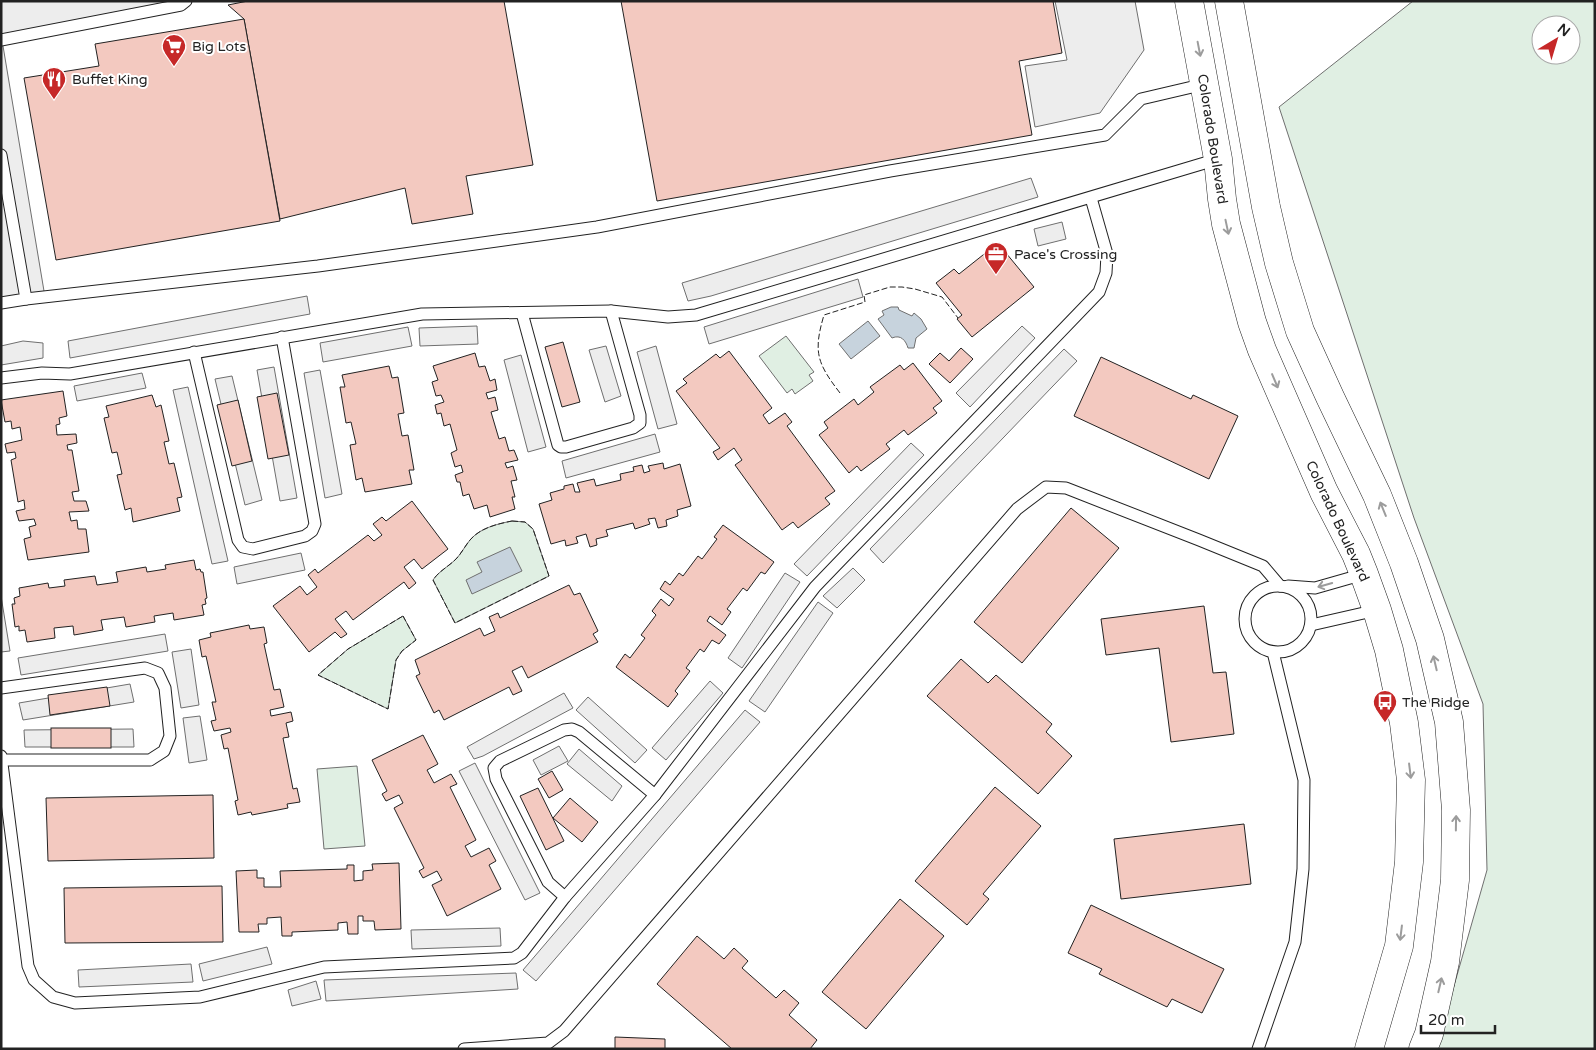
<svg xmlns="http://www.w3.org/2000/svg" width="1596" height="1050" font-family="'Varela Round',sans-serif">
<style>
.green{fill:#e0efe3;stroke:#6f6f6f;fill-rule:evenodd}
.parking{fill:#ededed;stroke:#6f6f6f}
.water{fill:#c7d3dd;stroke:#6f6f6f}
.building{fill:#f3c9c0;stroke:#222}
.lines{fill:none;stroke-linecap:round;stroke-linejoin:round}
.service-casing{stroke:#222;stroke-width:13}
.tertiary-casing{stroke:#222;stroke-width:29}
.service{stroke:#fff;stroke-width:11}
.tertiary{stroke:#fff;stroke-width:28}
.fence{stroke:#222;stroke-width:1;stroke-dasharray:6 2.5;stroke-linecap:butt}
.oneway{stroke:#9c9c9c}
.labels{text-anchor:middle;stroke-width:4;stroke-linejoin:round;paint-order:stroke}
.poi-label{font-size:14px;fill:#222;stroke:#fff;text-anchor:start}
.street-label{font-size:14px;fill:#222;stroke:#fff}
</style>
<rect width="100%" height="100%" fill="#fff"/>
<g class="green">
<path d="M1413,1H1595V1049H1436L1487,870L1483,704L1414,518L1279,107ZM1541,25H1571V55H1541Z"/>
<polygon points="786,336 814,372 809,375 813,381 795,394 792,389 787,393 759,356"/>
<path d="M512,521L525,522L533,529L549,576L455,623L433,580C439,571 448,567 456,559C461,554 465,546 470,540C480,528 497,524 512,521Z"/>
<polygon points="403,616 416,640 402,651 396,660 388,709 318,675 348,649"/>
<polygon points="357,766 365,846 324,849 317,769"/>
</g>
<g class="parking">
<polygon points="1,1 186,1 2,40 45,297 1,304"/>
<polygon points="1055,1 1135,1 1144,50 1100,113 1035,127 1025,66 1067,60"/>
<polygon points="1031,178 1038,197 711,296 688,301 682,283"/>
<polygon points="1062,222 1066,239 1038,246 1034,229"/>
<polygon points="858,279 863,297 709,344 704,327"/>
<polygon points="307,296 310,314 70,358 68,341"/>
<polygon points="477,326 478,344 420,346 419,328"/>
<polygon points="1022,326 1035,338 970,407 956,393"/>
<polygon points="408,327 412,346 323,362 320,343"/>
<polygon points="23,341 43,343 43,358 1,365 1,346"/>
<polygon points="606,346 621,396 605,402 589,350"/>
<polygon points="656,346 677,424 658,429 637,352"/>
<polygon points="1064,349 1077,361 883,563 870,549"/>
<polygon points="521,355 546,447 528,452 504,360"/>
<polygon points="274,367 297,498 280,501 257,370"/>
<polygon points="320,370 342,494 325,498 304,373"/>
<polygon points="142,373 146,388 77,401 74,386"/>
<polygon points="232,376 262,500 245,505 215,379"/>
<polygon points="188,387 228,561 212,564 173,390"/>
<polygon points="655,434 660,452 566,478 562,461"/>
<polygon points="911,443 924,455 807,576 794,564"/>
<polygon points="301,553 305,570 237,584 234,567"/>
<polygon points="853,568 865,580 837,608 823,596"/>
<polygon points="785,573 800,582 742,668 728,658"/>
<polygon points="1,596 10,651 1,652"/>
<polygon points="818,602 833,613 765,712 749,701"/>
<polygon points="165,634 168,651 21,675 18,658"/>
<polygon points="191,649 199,705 181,708 172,652"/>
<polygon points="710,681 723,693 666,760 652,748"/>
<polygon points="130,684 134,702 23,720 19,703"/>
<polygon points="564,693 573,708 483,756 474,759 467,747"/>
<polygon points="588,697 647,750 635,763 576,710"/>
<polygon points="745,710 760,722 536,981 523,970"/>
<polygon points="200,716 207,760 189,763 183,718"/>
<polygon points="133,729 134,747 25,747 24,730"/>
<polygon points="559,746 568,761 541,775 533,760"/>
<polygon points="579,749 622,786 612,801 567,764"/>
<polygon points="475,763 540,893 525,900 459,771"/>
<polygon points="500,928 501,946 412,949 411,930"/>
<polygon points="267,947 272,964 203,981 199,964"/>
<polygon points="191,964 193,982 79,987 78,970"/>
<polygon points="516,973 518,989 326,1001 324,980"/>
<polygon points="316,981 321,999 292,1006 288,990"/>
</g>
<g class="water">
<path d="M891,307H898L899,310L912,316L914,313L921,319L927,329L916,338L914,348H908C906,341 901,334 892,338L878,319L884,315L882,311Z"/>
<polygon points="868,321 880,336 851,359 839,344"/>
<polygon points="510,547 522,571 472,594 466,580 482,572 477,562"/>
</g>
<g class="building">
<polygon points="248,1 504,1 533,165 466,176 473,214 412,224 405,188 280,219 244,19 228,5"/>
<polygon points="621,1 1053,1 1062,53 1019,61 1032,135 657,201"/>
<polygon points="244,19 280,221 56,260 24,78 99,66 95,44"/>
<polygon points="988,251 996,261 1006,253 1034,287 972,337 957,319 962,315 936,283 954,269 959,274"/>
<polygon points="563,342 580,402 562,407 545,347"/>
<polygon points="961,348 973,359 950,383 929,364 940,353 949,361"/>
<polygon points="729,351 772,408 763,415 769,424 785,413 792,422 787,426 835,491 825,498 830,504 798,528 793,522 782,530 735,465 742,460 734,448 718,460 713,452 720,448 676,391 687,383 683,379 716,354 720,358"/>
<polygon points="475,353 479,367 485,366 490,381 495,379 497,390 486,393 488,399 495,397 498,410 491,412 499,439 505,437 509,451 514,450 518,460 505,463 507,468 513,466 517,480 511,481 515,497 512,497 515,509 490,517 487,505 474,509 469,494 463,496 460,482 457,482 455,475 463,472 461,465 455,467 451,453 457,450 450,424 444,426 441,413 437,414 435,405 444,402 441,395 436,396 432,382 438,380 433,366"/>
<polygon points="1101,357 1191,399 1193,395 1238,416 1209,479 1074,416"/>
<polygon points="913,363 942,401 933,408 937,413 908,435 904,430 886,444 890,449 861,471 857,466 849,473 819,435 828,428 824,422 854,399 858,405 874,392 870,387 900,365 904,370"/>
<polygon points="389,366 392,378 398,377 404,413 398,414 402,436 408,435 414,470 409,470 412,484 365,492 362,478 356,480 350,445 356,444 351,422 346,423 340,387 345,387 342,375"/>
<polygon points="63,391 67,416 59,418 60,424 56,425 57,435 76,434 77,443 67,445 68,450 72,450 79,491 72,492 74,501 86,501 89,511 69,512 71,521 77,520 78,529 86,529 89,552 28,560 24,539 31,537 29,527 36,525 34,519 19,521 16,511 25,509 24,500 18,502 11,460 16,458 15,452 7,453 5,444 22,440 20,427 12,429 11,421 5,422 1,400"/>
<polygon points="277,393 289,455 268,459 257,397"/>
<polygon points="152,395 156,407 161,405 169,441 164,442 169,464 174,463 182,497 177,498 180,511 133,522 131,508 125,510 117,475 122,474 117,452 112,453 104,418 109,417 106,406"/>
<polygon points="238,400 252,461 232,466 217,405"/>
<polygon points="663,463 664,469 680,464 691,506 677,510 678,516 666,520 667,526 658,528 655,518 648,519 650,524 635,529 633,523 606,530 608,536 596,539 597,545 590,547 586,534 576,537 578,543 566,546 565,540 551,544 539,504 552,500 550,493 564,489 564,486 573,484 575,492 580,492 577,483 594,479 596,486 621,480 620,474 634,471 633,467 642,465 644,473 650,471 648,466"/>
<polygon points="412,501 448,549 422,569 414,559 404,567 416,583 409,589 404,582 353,620 346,611 335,619 347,634 341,638 335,632 309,652 273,606 300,586 307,595 317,587 308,575 315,569 318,573 368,535 374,541 382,535 373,524 382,517 386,521"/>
<polygon points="1071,508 1119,548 1022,663 974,622"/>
<polygon points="723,525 774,562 765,574 761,572 747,591 743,588 727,609 731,612 722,625 710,616 707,621 726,635 719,644 712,640 704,652 700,649 686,668 690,671 675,691 678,694 668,707 616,667 625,654 630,658 645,638 641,635 656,615 652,611 661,599 669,606 674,599 660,589 665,581 670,585 679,573 683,576 698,556 702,559 717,539 714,537"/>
<polygon points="194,560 196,570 200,569 201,572 203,572 207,598 205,599 206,604 202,605 204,615 174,620 173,613 154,616 155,622 126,627 124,617 101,620 103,630 74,635 73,626 54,628 55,638 27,642 25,630 19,631 19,626 15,627 12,604 15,604 14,598 20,596 19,588 48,583 49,588 65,586 64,580 95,576 97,585 118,582 116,572 146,567 147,572 166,569 165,565"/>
<polygon points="569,585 574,595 580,593 598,631 593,634 598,642 528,678 522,666 512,671 522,691 513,695 509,687 444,720 439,710 434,713 416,676 420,674 415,660 480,628 484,636 495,631 489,617 498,613 500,618"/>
<polygon points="1204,606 1213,673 1226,672 1234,734 1171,742 1159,648 1106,655 1101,619"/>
<polygon points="249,625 250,629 264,627 267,643 264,644 274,690 280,689 284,707 270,710 271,716 291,712 293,721 286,723 289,737 283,738 293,789 297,788 300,802 287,804 288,808 252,815 251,812 238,815 235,801 238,800 228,748 224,749 221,735 231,732 230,728 214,731 211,721 216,720 212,702 216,702 206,656 202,657 199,640 211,637 210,633"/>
<polygon points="961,659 988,683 996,675 1052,724 1046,732 1072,756 1038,794 927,696"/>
<polygon points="107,687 110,706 50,715 48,695"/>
<rect x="51" y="728" width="60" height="20"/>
<polygon points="423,735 438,764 427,770 434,783 451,774 457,784 450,787 476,840 465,846 471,857 489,848 496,861 489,865 501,889 447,916 432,885 442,880 437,871 423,878 419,871 424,868 394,808 403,803 399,795 386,801 382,794 387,791 372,760"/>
<polygon points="552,771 563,790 549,798 538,779"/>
<polygon points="995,787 1041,826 983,894 989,899 967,925 915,881"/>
<polygon points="538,788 564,841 546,850 520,796"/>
<polygon points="213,795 214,858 48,861 46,798"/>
<polygon points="570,798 598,822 582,842 553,818"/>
<polygon points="1244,824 1251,884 1121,899 1114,839"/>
<polygon points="399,863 401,929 375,930 374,921 363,921 363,916 358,916 358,934 348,934 347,922 338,923 338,930 292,932 292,936 282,936 281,917 267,918 267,924 258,924 259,932 239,932 236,871 257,870 257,878 264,878 264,887 281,887 280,871 347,869 347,865 354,865 354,881 363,880 363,871 373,870 372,864"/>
<polygon points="222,886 223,942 65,943 64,888"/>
<polygon points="900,899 944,936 866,1029 822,992"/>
<polygon points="1091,905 1224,969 1202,1013 1172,999 1167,1007 1099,974 1102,969 1068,953"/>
<polygon points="697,936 724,959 734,948 748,961 742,968 776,998 784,990 799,1003 789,1015 817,1040 810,1049 732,1049 657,984"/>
<polygon points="615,1037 665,1039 665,1049 615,1049"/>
</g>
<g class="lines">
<g class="service-casing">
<g id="service">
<polyline points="1,40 181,5 186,1"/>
<polyline points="1,155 26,299 1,303"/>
<polyline points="26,299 318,266 597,227 890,171 1105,135 1141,99 1205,84"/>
<polyline points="522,313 558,445 561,447 566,447 633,428 640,423 640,415 611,311"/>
<polyline points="194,352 238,540 243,547 253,549 305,536 312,531 315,524 282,337"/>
<polyline points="1,378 42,373 70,374 422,314 611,311 668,317 696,315 1218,159"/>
<circle cx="1278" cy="619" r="33"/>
<polyline points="1288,586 1315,588 1364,574"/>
<polyline points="1311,625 1377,610"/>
<polyline points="1,688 145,668 158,673 165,688 170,736 164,751 150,760 2,760"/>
<polyline points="1,756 28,966 34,980 53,997 75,1003 200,997 324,967 514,958 522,953 565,897 655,795 815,587 1099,292 1106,273 1107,254 1091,198"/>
<polyline points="565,897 548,882 496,779 494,768 500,761 564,730 572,729 579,732 655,795"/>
<polyline points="464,1049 548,1043 564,1031 1017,509 1046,487 1066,488 1199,540 1263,566 1280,586"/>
<polyline points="1258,1049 1295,942 1303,869 1304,780 1273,652"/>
</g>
</g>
<g class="tertiary-casing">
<g id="tertiary">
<polyline points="1189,1 1218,159 1222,199 1226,224 1252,322 1262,350 1324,492 1356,554 1364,574 1377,610 1389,650 1404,723 1411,780 1409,862 1399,946 1369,1049"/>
<polyline points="1229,1 1266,207 1279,263 1300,331 1330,397 1377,495 1404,563 1430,639 1449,722 1456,810 1455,880 1445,962 1429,1034 1423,1049"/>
</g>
</g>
<use href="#service" class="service"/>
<use href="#tertiary" class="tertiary"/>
<g class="fence">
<path d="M840,393C817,363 813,352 824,315L865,302L864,295L890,287H902L915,289L942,297L958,318"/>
<path d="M512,521L525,522L533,529L549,576L455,623L433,580C439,571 448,567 456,559C461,554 465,546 470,540C480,528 497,524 512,521Z"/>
<polygon points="403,616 416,640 402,651 396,660 388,709 318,675 348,649"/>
</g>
</g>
<defs><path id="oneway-shaft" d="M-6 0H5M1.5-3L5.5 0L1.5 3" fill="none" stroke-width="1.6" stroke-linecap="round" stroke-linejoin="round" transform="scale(1.25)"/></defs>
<g class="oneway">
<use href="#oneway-shaft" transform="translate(1199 49) rotate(79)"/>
<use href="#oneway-shaft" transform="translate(1227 227) rotate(78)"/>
<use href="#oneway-shaft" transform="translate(1275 381) rotate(67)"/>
<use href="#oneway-shaft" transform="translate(1383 509) rotate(-112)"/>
<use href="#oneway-shaft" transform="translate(1325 585) rotate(164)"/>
<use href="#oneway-shaft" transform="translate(1435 663) rotate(-103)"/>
<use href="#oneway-shaft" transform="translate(1410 771) rotate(83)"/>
<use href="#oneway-shaft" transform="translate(1456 823) rotate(-89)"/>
<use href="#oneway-shaft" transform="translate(1401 933) rotate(97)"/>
<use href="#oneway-shaft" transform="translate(1440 985) rotate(-77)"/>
</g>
<defs>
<g id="supermarket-pin" transform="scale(1.25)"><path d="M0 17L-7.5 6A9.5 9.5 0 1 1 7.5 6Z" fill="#c62828" stroke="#fff"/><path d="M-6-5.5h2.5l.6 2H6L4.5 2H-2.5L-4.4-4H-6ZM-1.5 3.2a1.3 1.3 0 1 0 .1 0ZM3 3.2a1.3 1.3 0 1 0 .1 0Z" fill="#fff"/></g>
<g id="restaurant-pin" transform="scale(1.25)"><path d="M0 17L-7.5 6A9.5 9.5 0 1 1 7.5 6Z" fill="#c62828" stroke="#fff"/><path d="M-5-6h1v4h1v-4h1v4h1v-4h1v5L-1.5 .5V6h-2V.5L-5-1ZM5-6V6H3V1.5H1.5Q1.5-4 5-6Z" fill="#fff"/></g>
<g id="office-pin" transform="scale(1.25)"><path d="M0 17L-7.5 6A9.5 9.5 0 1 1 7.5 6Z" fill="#c62828" stroke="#fff"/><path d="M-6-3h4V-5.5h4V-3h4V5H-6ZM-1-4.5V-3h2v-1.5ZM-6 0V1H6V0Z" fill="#fff"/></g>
<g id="bus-pin" transform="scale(1.25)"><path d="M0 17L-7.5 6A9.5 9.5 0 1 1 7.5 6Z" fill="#c62828" stroke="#fff"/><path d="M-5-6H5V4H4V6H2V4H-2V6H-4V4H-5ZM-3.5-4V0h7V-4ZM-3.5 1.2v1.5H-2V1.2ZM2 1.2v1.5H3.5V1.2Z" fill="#fff"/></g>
</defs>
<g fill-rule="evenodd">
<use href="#supermarket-pin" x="174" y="46"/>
<use href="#restaurant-pin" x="54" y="79"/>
<use href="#office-pin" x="996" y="254"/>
<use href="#bus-pin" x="1385" y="702"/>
</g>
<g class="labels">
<g class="poi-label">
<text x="192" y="51">Big Lots</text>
<text x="72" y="84">Buffet King</text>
<text x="1014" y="259">Pace's Crossing</text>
<text x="1402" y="707">The Ridge</text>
</g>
<g class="street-label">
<text transform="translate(1213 139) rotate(81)" y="5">Colorado Boulevard</text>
<text transform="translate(1338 521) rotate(65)" y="5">Colorado Boulevard</text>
</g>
</g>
<rect width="1596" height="1050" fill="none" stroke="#222222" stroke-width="5"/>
<g transform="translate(1556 40) rotate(38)"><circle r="24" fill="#ffffff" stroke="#a7a7a7"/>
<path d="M0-4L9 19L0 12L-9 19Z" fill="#c62828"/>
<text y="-8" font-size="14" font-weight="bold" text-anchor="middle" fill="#222222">N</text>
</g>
<path d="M1421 1025v8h74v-8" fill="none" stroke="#222222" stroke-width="2.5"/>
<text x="1428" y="1025" font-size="15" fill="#222222" stroke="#ffffff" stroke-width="4" paint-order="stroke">20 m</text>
</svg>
